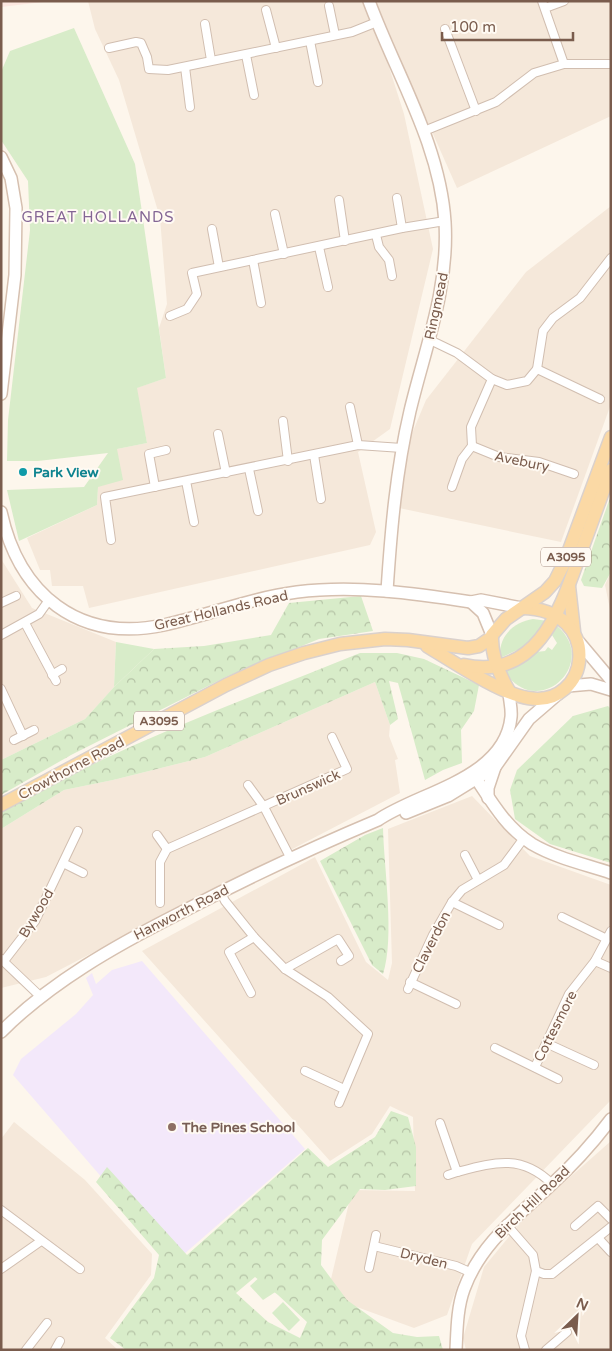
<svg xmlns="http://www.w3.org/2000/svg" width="612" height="1351" font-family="'Varela Round',sans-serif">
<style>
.residential{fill:#f5e8da}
.commercial{fill:#fde8e0}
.education{fill:#f3e8fa}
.green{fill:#d8ecc9}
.forest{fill:url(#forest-crowns);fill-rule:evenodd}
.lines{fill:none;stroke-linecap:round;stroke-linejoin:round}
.street-casing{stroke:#d1beb0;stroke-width:10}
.secondary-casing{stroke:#d6c0b0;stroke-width:14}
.primary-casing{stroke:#dad1cd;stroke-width:15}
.street{stroke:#fff;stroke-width:8}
.secondary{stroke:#fff;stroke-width:11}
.primary{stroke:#fbd9a5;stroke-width:12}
.culture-dot{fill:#0f9aa8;stroke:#fffaf3;stroke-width:2}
.education-dot{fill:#8d6e63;stroke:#fffaf3;stroke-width:2}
.labels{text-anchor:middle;stroke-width:4;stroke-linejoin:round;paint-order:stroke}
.shield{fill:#fffaf3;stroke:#a28b7f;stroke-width:1}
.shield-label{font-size:12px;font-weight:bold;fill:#7a5c4d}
.street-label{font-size:14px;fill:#7a5c4d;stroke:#fffaf3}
.culture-label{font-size:14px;font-weight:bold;fill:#0d838f;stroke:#fffaf3;text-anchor:start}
.education-label{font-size:14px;font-weight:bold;fill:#785e54;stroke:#fffaf3;text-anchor:start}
.neighbourhood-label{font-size:15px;letter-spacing:1px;fill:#846695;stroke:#fffaf3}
</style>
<defs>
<pattern id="forest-crowns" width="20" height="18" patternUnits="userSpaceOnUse" patternTransform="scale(1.25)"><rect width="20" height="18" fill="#d8ecc9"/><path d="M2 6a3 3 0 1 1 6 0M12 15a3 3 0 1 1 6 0" fill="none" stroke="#b4c2a5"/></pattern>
</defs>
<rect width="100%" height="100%" fill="#fdf6ec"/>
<g class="residential">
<polygon points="88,1 368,1 404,114 433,249 390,429 358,452 376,532 370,545 89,608 83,586 52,586 50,570 40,570 27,538 97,505 98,487 117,449 147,443 136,388 166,378 159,328 167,304 160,218 119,80 95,29"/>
<polygon points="374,1 611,1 611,116 457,188"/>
<polygon points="611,206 611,404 561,542 399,508 403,455 426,400 526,272"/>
<polygon points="1,559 32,608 116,642 114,687 85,719 1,760"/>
<polygon points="611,572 611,614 605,585"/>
<polygon points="375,682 390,725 389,736 398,759 395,760 400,793 46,977 1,988 1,829 64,790 113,780 205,757"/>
<polygon points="472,796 530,856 611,885 611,1100 472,1244 447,1315 414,1328 327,1296 352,1190 415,1191 413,1117 390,1106 372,1134 330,1161 142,951 315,857 366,962 388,980 392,963 388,829"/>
<polygon points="14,1122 85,1180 152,1254 151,1275 105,1338 118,1350 1,1350 1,1139"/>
<polygon points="611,1141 611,1350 466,1350 463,1338 484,1267 526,1216"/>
</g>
<polygon class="commercial" points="1,1 43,1 43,2 1,7"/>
<polygon class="education" points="142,961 305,1149 175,1262 13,1075 21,1059 76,1014 93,995 86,978 92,973 96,984 112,970"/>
<g class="green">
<polygon points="74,28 135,164 166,378 137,388 147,443 117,449 123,480 98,487 97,505 19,541 7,490 84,487 108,453 38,461 7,461 8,420 30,230 28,181 1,140 1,72 10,51"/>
<path d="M533,619L548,621L524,647L500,658C498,637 513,622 533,619Z"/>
<path d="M557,626C601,663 536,724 503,669L536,652L545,651L548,647L552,650L557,643L552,635Z"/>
<polygon points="116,642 154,649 114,687"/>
<polygon points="262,1275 280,1289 263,1300 250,1286"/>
<polygon points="283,1302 300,1320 289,1331 272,1313"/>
</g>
<g class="forest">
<polygon points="611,495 611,572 602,588 584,586 581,580"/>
<polygon points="361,596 373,631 319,639 228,676 71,755 1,795 1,760 85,719 114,687 154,649 204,646 271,635 289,603"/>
<path d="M360,653H397L424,659L479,685L474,711L461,730L462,763L443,770L425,780L398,683L389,681L398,719L390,725L375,682L205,757L113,780L64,790L1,829V812C114,747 239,702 360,653Z"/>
<polygon points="608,706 611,709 611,863 550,844 515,819 510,790 517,770 573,716"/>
<path d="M383,828C384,869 395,938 383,974L372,965L320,861L365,835Z"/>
<path d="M391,1111L408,1117L416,1147V1186L385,1190L360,1189L322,1240L321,1265L347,1300L393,1333L417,1337L439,1336L443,1350H126L110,1338L154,1278L159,1255L96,1182L107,1167L187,1255L308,1148L328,1167L375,1137ZM255,1277L278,1295L307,1322L300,1338L268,1322L236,1293Z"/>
</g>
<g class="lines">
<g class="street-casing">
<g id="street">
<polyline points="542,1 564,64"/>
<polyline points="329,6 335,35"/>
<polyline points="545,8 564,1"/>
<polyline points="266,10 276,48"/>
<polyline points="205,24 211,60"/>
<polyline points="445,29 476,111"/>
<polyline points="310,41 318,82"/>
<polyline points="109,48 136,42 141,43 147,57 149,69 168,70 352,32 377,22"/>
<polyline points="246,55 254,95"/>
<polyline points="185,67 190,107"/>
<polyline points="424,131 496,102 534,73 564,64 609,64"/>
<polyline points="397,198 402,228"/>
<polyline points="339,200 345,241"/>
<polyline points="275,214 284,254"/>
<polyline points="212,229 219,267"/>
<polyline points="376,235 379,247 389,260 392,276"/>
<polyline points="319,247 328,287"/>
<polyline points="253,260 261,303"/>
<polyline points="170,316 187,309 197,294 192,273 402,228 445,221"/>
<polyline points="430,340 457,353 492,379 507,385 527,381 537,369 543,331 553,318 580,298 611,258"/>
<polyline points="537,369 600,399"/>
<polyline points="350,407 358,445"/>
<polyline points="283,421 288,461"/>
<polyline points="218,434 226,473"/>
<polyline points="472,446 499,457 539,462 574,474"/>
<polyline points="314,455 321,499"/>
<polyline points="249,469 258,511"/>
<polyline points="186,481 194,522"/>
<polyline points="155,487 149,454 166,450"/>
<polyline points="452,487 462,459 472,446 471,427 492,379"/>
<polyline points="111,540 105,497 358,445 402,448"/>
<polyline points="1,603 16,596"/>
<polyline points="25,623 56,681"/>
<polyline points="1,635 39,614 49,600"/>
<polyline points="52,675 62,669"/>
<polyline points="1,689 23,736"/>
<polyline points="14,740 34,730"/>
<polyline points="248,785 264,807 290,857"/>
<polyline points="157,835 167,849"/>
<polyline points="465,855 478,880"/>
<polyline points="63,863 83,873"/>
<polyline points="220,891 225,901 254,937 285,969 328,997 368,1034 339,1103"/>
<polyline points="452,902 499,925"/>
<polyline points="160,903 160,862 167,849 347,769 332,737"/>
<polyline points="562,917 607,939"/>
<polyline points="1,959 41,997"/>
<polyline points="4,961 35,921 78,831"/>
<polyline points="595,961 611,968"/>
<polyline points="285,969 338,939 349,956 341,961"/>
<polyline points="410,982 456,1004"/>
<polyline points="408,989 433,935 452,902 462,890 504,865 524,838"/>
<polyline points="251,993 229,952 254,937"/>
<polyline points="546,1043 594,1065"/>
<polyline points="495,1048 558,1079"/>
<polyline points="535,1067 569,994 595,961 611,931"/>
<polyline points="305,1071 344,1089"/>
<path d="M440,1123L457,1172C495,1162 522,1154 552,1184"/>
<polyline points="448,1175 457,1172"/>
<polyline points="1,1210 80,1269"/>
<polyline points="506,1224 533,1255 536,1271 544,1274 552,1274 611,1227"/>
<polyline points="575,1226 598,1206 611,1219"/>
<polyline points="599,1239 611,1252"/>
<polyline points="374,1246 456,1266 472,1273"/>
<polyline points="369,1268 376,1235"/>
<polyline points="1,1269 41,1241"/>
<polyline points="26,1350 47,1323"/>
<polyline points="55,1350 60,1341"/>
<polyline points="525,1350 521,1336 536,1271"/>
<polyline points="546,1350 567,1332"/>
</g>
</g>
<g class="secondary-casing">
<g id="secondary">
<path d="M369,1C396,74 440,144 445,222C449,289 425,348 410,411C396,471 391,530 387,591"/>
<polyline points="1,157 11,178 16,208 15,275 1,394"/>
<path d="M1,512C19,594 78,643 164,625C209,615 251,598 297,592C355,585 413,593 471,602L481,600L522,608"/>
<polyline points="471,602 483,613 492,635"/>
<polyline points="579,642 611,680"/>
<polyline points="568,686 591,684 611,690"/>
<path d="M473,774C490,799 505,827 532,844C556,858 584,864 611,873"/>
<polyline points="488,798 488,788 495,767"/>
<polyline points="406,813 448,796 495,767 529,719 558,694"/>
<path d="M1,1032C51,982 115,946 178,914C243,880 309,849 378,820C418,792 505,779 511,717C512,708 509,700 509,691"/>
<path d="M456,1350C457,1330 457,1308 464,1289C481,1243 517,1217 551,1185C573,1165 593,1143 611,1119"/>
</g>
</g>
<g class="primary-casing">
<g id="primary">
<polyline points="569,586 574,631"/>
<path d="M427,646C452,661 501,694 528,698C590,709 605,609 522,608"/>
<path d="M464,665C537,681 560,610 579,557C590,528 600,499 611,470"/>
<path d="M509,691C499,674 491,655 492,635L506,619L545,592L555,581L565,561L611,437"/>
<polyline points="1,805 226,685 269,665 304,653 340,644 385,639 408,640 468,648 479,646 492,637"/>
</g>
</g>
<use href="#street" class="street"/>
<use href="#secondary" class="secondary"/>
<use href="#primary" class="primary"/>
</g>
<circle class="culture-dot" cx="23" cy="472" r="5"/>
<circle class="education-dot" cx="172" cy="1127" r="5"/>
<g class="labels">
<g class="shield">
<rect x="541" y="547.5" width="50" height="19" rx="4"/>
<rect x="134" y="711.5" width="50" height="19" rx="4"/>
</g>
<g class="shield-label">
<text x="566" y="561">A3095</text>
<text x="159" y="725">A3095</text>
</g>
<g class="street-label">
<text transform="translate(436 306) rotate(-78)" y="5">Ringmead</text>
<text transform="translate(522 461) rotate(12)" y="5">Avebury</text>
<text transform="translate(221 610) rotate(-13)" y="5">Great Hollands Road</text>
<text transform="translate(71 768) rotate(-28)" y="5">Crowthorne Road</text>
<text transform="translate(308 787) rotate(-24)" y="5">Brunswick</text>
<text transform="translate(181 912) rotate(-27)" y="5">Hanworth Road</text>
<text transform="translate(36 913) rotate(-59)" y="5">Bywood</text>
<text transform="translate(431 942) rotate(-63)" y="5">Claverdon</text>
<text transform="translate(555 1026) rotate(-63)" y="5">Cottesmore</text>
<text transform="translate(532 1202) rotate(-44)" y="5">Birch Hill Road</text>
<text transform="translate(424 1258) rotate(14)" y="5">Dryden</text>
</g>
<g class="culture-label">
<text x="33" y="477">Park View</text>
</g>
<g class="education-label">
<text x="182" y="1132">The Pines School</text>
</g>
<g class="neighbourhood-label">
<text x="98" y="222">GREAT HOLLANDS</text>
</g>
</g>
<rect width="612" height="1351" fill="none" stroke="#7a5c4d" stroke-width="5"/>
<g transform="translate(577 1316) rotate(25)" stroke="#fffaf3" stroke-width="4" paint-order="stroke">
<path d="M0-4L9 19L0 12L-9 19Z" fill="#7a5c4d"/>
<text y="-8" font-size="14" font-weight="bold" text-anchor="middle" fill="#7a5c4d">N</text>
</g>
<path d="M442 32v8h131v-8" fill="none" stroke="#7a5c4d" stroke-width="2.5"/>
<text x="450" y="32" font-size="15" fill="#7a5c4d" stroke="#fffaf3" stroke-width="4" paint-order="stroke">100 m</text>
</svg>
